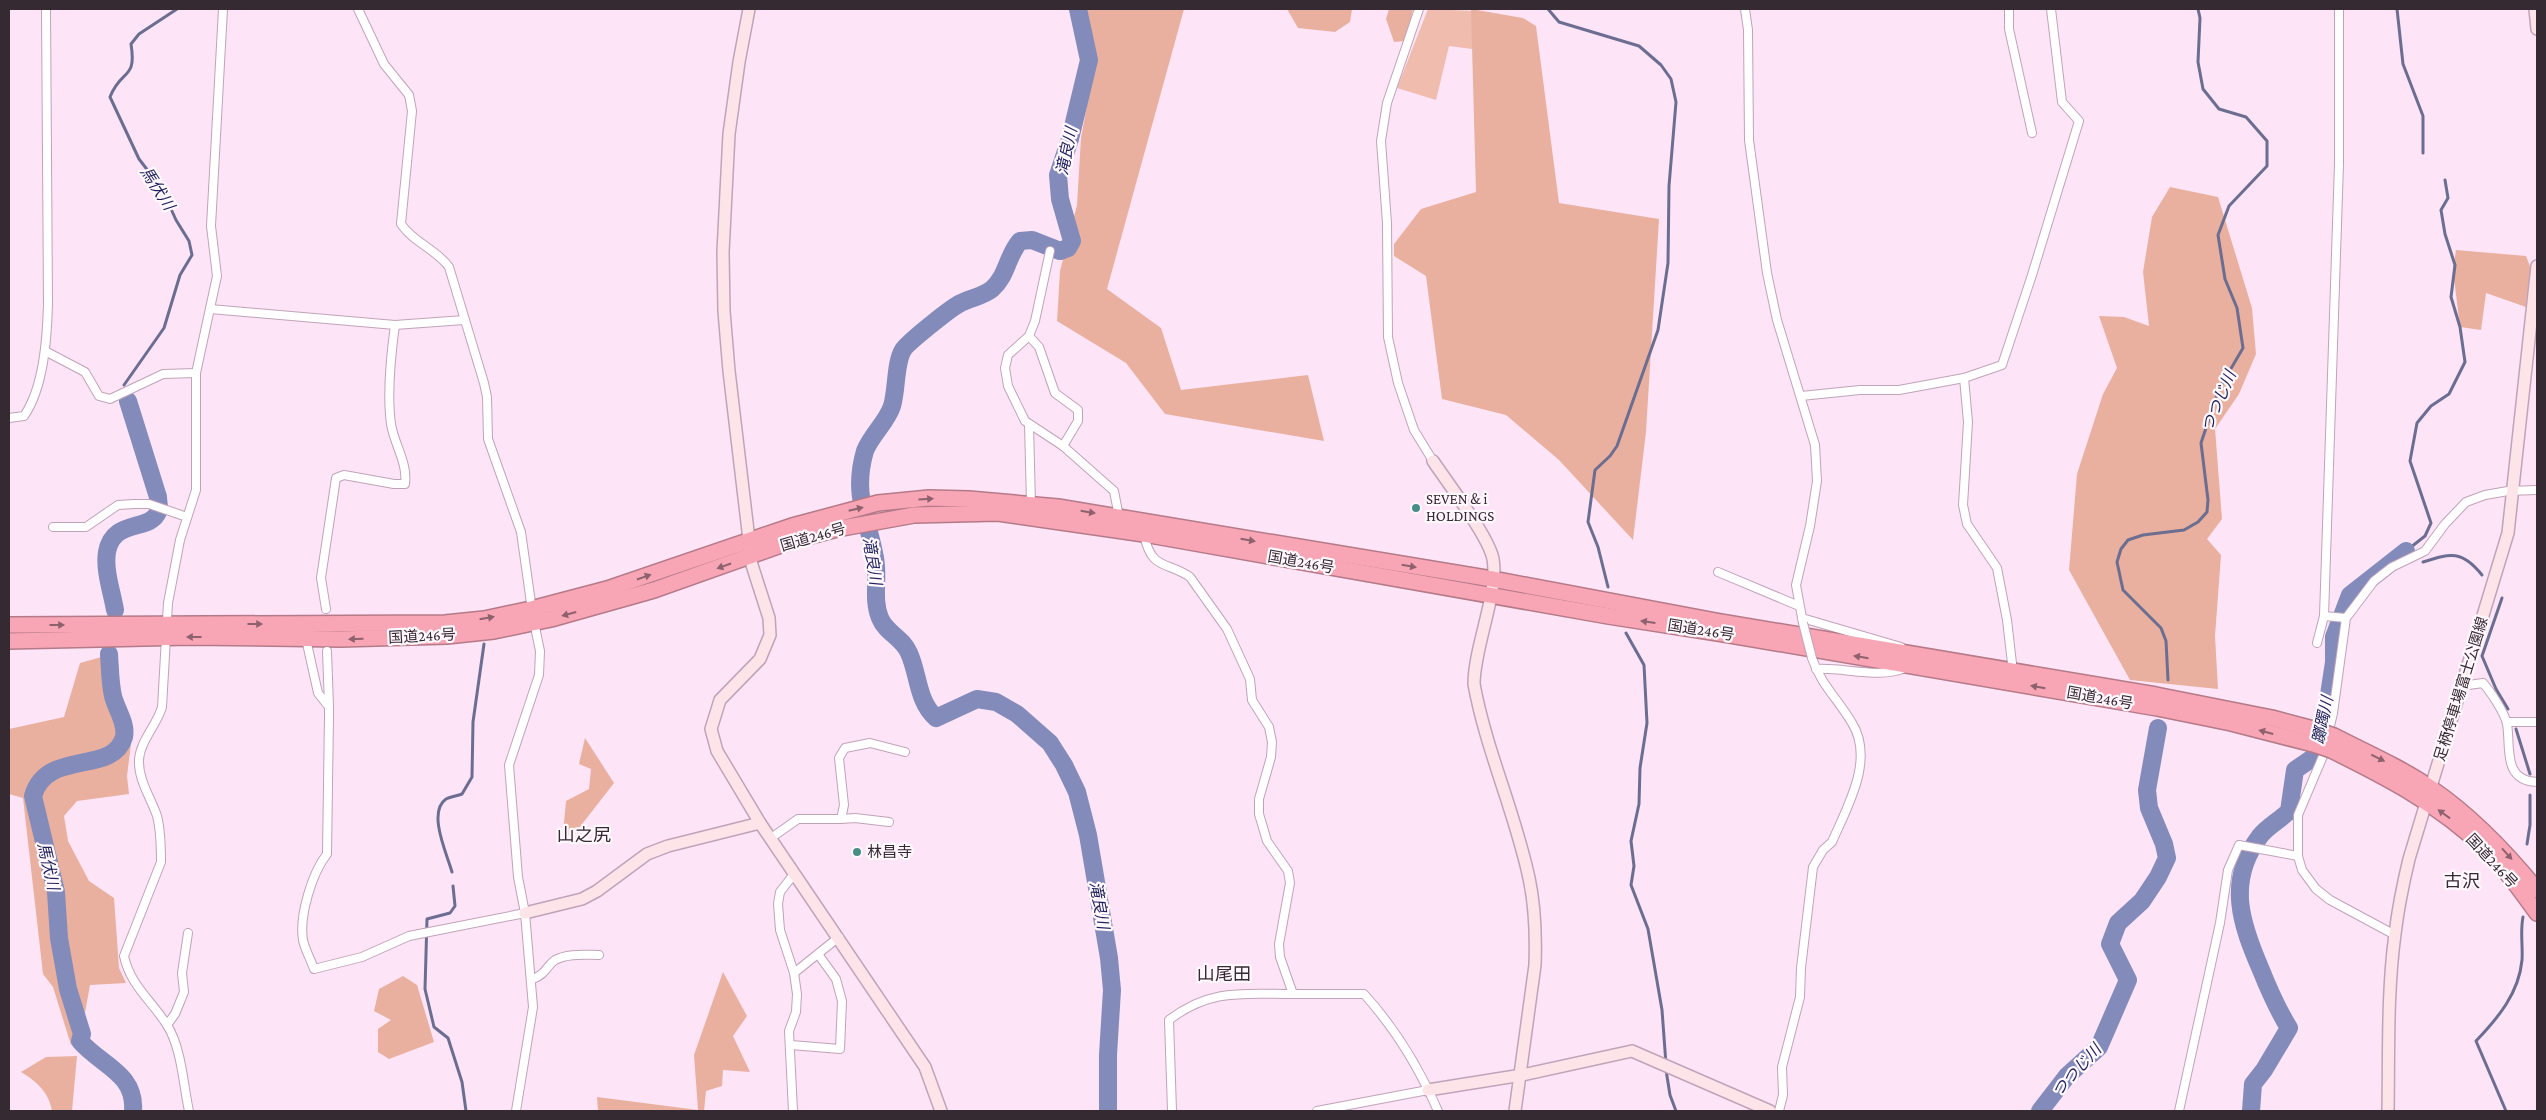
<svg xmlns="http://www.w3.org/2000/svg" width="2546" height="1120" font-family="'Crimson Pro','Noto Sans JP',serif">
<style>
.green{fill:#f0bcad}
.forest{fill:#e9b09f}
.lines{fill:none;stroke-linecap:round;stroke-linejoin:round}
.stream{stroke:#6b6e91;stroke-width:3}
.river{stroke:#828bba;stroke-width:18}
.street-casing{stroke:#c1a3b9;stroke-width:10}
.secondary-casing{stroke:#c1a3b9;stroke-width:14}
.highway-casing{stroke:#b47a88;stroke-width:18}
.street{stroke:#fff;stroke-width:8}
.secondary{stroke:#fde4e9;stroke-width:11}
.highway{stroke:#f8a6b6;stroke-width:15}
.street-bridge-casing{stroke:#c1a3b9;stroke-width:10;stroke-linecap:butt}
.highway-bridge-casing{stroke:#b47a88;stroke-width:18;stroke-linecap:butt}
.street-bridge{stroke:#fff;stroke-width:8}
.highway-bridge{stroke:#f8a6b6;stroke-width:15}
.oneway{fill:#8d616d}
.poi-dot{fill:#488e86;stroke:#fff8fd;stroke-width:2}
.labels{text-anchor:middle;stroke-width:4.5;stroke-linejoin:round;paint-order:stroke}
.poi-label{font-size:15px;fill:#352932;stroke:#fff8fd;text-anchor:start}
.street-label{font-size:15px;fill:#352932;stroke:#fff8fd}
.water-label{font-size:16px;font-style:italic;fill:#1e215a;stroke:#fff8fd}
.quarter-label{font-size:18px;fill:#352932;stroke:#fff8fd}
</style>
<rect width="100%" height="100%" fill="#fee4f7"/>
<polygon class="green" points="1428,9 1474,11 1472,49 1449,46 1436,100 1397,88"/>
<g class="forest">
<polygon points="1085,9 1184,9 1107,289 1161,328 1181,390 1308,375 1324,441 1165,414 1126,363 1057,321 1060,271 1077,205 1081,138 1095,62"/>
<polygon points="1287,9 1352,9 1350,22 1335,32 1298,28"/>
<polygon points="1389,9 1413,9 1406,41 1394,42 1386,19"/>
<polygon points="1471,9 1523,18 1536,26 1559,203 1659,219 1646,432 1633,540 1559,460 1506,415 1442,399 1426,276 1394,256 1394,244 1421,209 1476,192"/>
<polygon points="2170,187 2218,197 2252,308 2256,354 2239,394 2215,429 2222,519 2207,539 2221,555 2215,636 2218,689 2130,680 2069,570 2077,474 2103,394 2117,368 2099,316 2124,317 2149,326 2143,272 2152,217"/>
<polygon points="2456,250 2526,256 2531,269 2526,307 2486,293 2481,330 2460,327 2453,270"/>
<polygon points="105,656 133,728 127,776 129,794 77,801 64,816 68,841 89,881 114,898 119,968 126,983 90,985 80,1041 71,1045 53,987 43,974 23,798 9,794 9,729 64,717 80,663"/>
<polygon points="585,738 614,783 572,837 563,833 566,801 589,789 591,769 579,764"/>
<polygon points="723,972 747,1016 733,1036 750,1072 723,1070 722,1086 706,1091 704,1111 598,1111 597,1097 698,1110 694,1055"/>
<polygon points="403,976 417,985 434,1042 389,1059 378,1052 378,1029 391,1020 374,1011 379,989"/>
<path d="M77,1056L72,1111H52C49,1092 36,1081 21,1072L46,1057Z"/>
</g>
<g class="lines">
<g class="stream">
<polyline points="1548,9 1559,22 1639,46 1661,65 1671,79 1676,102 1669,186 1668,263 1658,330 1617,446 1610,456 1595,470 1588,522 1598,547 1608,587"/>
<polyline points="2397,9 2403,64 2423,116 2423,153"/>
<path d="M124,385L164,328L180,275L192,255L189,241L176,220L162,189L139,159L110,97C121,68 137,81 131,44L139,34L177,9"/>
<polyline points="2406,551 2425,536 2431,523 2410,461 2417,423 2431,406 2449,394 2465,362 2460,327 2451,297 2455,265 2445,234 2441,210 2448,198 2445,180"/>
<path d="M2423,562C2451,553 2462,550 2482,575"/>
<polyline points="2502,598 2482,656 2496,689 2508,709"/>
<polyline points="1626,633 1644,665 1647,723 1640,768 1639,804 1631,841 1634,866 1631,885 1648,929 1662,1010 1666,1064"/>
<polyline points="2168,680 2166,641 2161,628 2123,590 2117,562 2121,549 2128,540 2143,535 2184,530 2198,522 2207,512 2208,500 2201,443 2219,389 2243,348 2237,308 2225,279 2218,235 2229,206 2267,166 2267,141 2246,117 2219,109 2203,89 2198,62 2200,18 2198,9"/>
<polyline points="2516,729 2530,774"/>
<polyline points="2527,844 2530,825 2530,795"/>
<path d="M452,872C447,854 427,812 446,799C450,797 457,796 462,794L472,777L473,722L484,644"/>
<polyline points="453,886 455,906 450,913 427,919 425,989 434,1027 448,1038 462,1082 466,1111"/>
<polyline points="1666,1070 1670,1095 1676,1111"/>
<path d="M2506,1111L2476,1041C2498,1018 2519,993 2522,960C2523,945 2520,932 2523,917"/>
</g>
<g class="river">
<path d="M1078,9L1089,60L1070,139L1058,175L1060,199L1072,241L1068,248L1060,251L1032,240L1020,241C1007,256 1007,276 992,289C984,296 970,298 961,303C953,306 907,343 903,350C895,363 897,390 892,406C887,422 871,435 865,451C852,495 868,518 875,558C879,578 872,599 880,618C886,633 903,638 909,653C919,675 917,701 936,718L977,699L996,702L1017,714L1050,743L1064,765L1077,792L1088,835L1109,958L1112,990L1108,1055V1111"/>
<path d="M115,610C112,592 104,570 107,552C113,518 150,532 158,512C160,508 158,501 158,497L128,401"/>
<path d="M109,654C110,668 110,683 113,696C116,709 127,723 124,737C113,776 47,748 33,796L56,892L59,938L68,989L82,1034L80,1041C100,1065 136,1073 133,1111"/>
<polyline points="2040,1111 2067,1076 2099,1047 2128,980 2110,944 2118,923 2142,901 2158,877 2167,858 2164,844 2149,808 2147,790 2158,728"/>
<path d="M2251,1111L2253,1084L2264,1070L2289,1028C2278,1010 2269,990 2261,970C2241,924 2226,881 2260,836C2267,827 2280,820 2289,811L2295,770L2314,757L2327,708L2334,662V637L2350,595L2406,551"/>
</g>
<g class="street-casing">
<g id="street">
<path d="M358,9L384,64L409,95L412,111L401,224C414,243 436,249 449,267L484,383L487,397L488,439L521,532L532,610"/>
<polyline points="1419,9 1387,103 1381,141 1387,223 1388,337 1398,383 1414,430 1433,461"/>
<polyline points="1745,9 1748,30 1749,140 1767,273 1777,320 1815,445 1817,481 1810,526 1796,585 1803,623"/>
<polyline points="2009,9 2009,29 2032,133"/>
<polyline points="1050,251 1035,321 1029,336 1008,355 1005,368 1008,386 1025,421 1063,446 1114,491 1119,517"/>
<polyline points="210,309 395,325 464,320"/>
<polyline points="1029,336 1039,347 1055,393 1078,410 1078,421 1063,446"/>
<polyline points="45,351 85,372 99,396 110,399 163,374 196,373"/>
<polyline points="1964,378 1968,422 1963,505 1967,524 1997,568 2007,620 2013,672"/>
<polyline points="1801,396 1860,390 1899,390 1964,378 2002,365 2032,275 2079,121 2062,102 2051,9"/>
<path d="M9,418L24,416C44,387 47,338 48,304L46,9"/>
<polyline points="1029,424 1031,504"/>
<polyline points="53,527 86,527 118,505 134,504 149,504 187,517"/>
<path d="M1144,534C1151,571 1167,561 1190,577L1227,629L1250,679L1252,700L1269,727L1272,742L1271,757L1259,799V814L1267,841L1288,871L1290,883L1279,944L1280,957L1293,994H1364C1394,1027 1420,1070 1438,1111"/>
<polyline points="1718,572 1799,606"/>
<path d="M326,609L321,578L336,478L344,475L394,484H405C408,463 394,444 391,424C387,395 391,354 395,325"/>
<polyline points="2324,616 2346,618"/>
<polyline points="1802,618 1901,647"/>
<path d="M306,639L318,693L329,707V716L327,854C312,873 299,916 303,940C305,950 311,960 314,969L362,957L409,936L525,913"/>
<polyline points="2317,643 2324,616 2339,164 2339,9"/>
<polyline points="327,651 329,707"/>
<path d="M1816,669C1843,667 1879,679 1905,668"/>
<path d="M2461,686L2483,683C2490,691 2505,713 2507,724C2511,746 2502,781 2537,782"/>
<polyline points="2507,722 2537,722"/>
<polyline points="841,819 855,818 889,822"/>
<polyline points="771,838 798,819 841,819 844,805 839,758 845,748 870,743 905,752"/>
<polyline points="2395,935 2330,900 2316,889 2302,870 2298,856 2298,815 2323,756 2333,713 2346,618 2374,581 2392,567 2425,551 2445,524 2466,502 2485,495 2508,491 2537,490"/>
<polyline points="794,973 839,937"/>
<path d="M531,980C548,973 545,967 555,960C568,953 585,955 599,955"/>
<polyline points="167,1025 175,1014 184,992 182,973 188,933"/>
<polyline points="791,1045 840,1049 842,1001 836,979 818,954"/>
<path d="M189,1111C183,1084 182,1049 167,1025C152,1001 130,985 124,956L161,862C161,847 161,831 157,816C151,798 138,780 139,760C140,741 157,725 162,707L168,603L180,540L196,490V373L217,276L211,226L223,9"/>
<polyline points="516,1111 533,1007 525,913 518,877 509,765 539,675 540,651 534,622"/>
<polyline points="793,1111 789,1031 796,1012 797,994 794,973 780,930 778,904 780,892 794,874"/>
<path d="M1172,1111L1169,1020C1210,988 1244,994 1293,994"/>
<polyline points="1317,1111 1428,1090"/>
<path d="M1779,1111L1783,1095L1782,1067L1800,997L1801,968L1813,867L1823,850L1832,842C1847,807 1875,760 1852,723C1838,699 1821,685 1812,658"/>
<polyline points="2179,1111 2220,923 2228,870 2239,845 2298,856"/>
</g>
</g>
<g class="secondary-casing">
<g id="secondary">
<polyline points="749,9 739,62 729,134 723,252 724,311 729,371 752,565 769,618 770,635 760,659 720,700 711,729 717,751 760,823 925,1067 941,1111"/>
<polyline points="2535,9 2537,29"/>
<path d="M1433,461C1447,482 1489,537 1493,559C1499,592 1474,647 1474,684C1486,750 1515,812 1529,878C1535,906 1536,937 1535,965L1515,1111"/>
<polyline points="525,913 582,899 597,891 647,854 668,846 760,823"/>
<polyline points="1428,1090 1522,1075 1632,1051 1770,1111"/>
<path d="M2388,1111C2389,1053 2387,993 2395,934C2398,909 2403,884 2409,859L2508,533L2537,266"/>
</g>
</g>
<g class="highway-casing">
<g id="highway">
<polyline points="9,625 445,623 484,619 531,609 607,589 792,526 878,503 929,498 969,499 1058,507 1492,579 1716,621 2156,695 2272,718 2317,730"/>
<polyline points="9,641 190,637 341,639 447,636 494,631 551,619 654,590 795,540 837,529 914,515 998,513 1144,534 1608,616 1724,634 2157,708 2231,723 2313,744"/>
<path d="M2334,736C2367,753 2402,768 2432,789C2473,817 2506,852 2537,890"/>
<path d="M2331,750C2386,777 2440,805 2484,848C2504,867 2521,891 2537,913"/>
</g>
</g>
<use href="#street" class="street"/>
<use href="#secondary" class="secondary"/>
<use href="#highway" class="highway"/>
<g class="street-bridge-casing">
<polyline id="street-bridge" points="1803,623 1812,658"/>
</g>
<g class="highway-bridge-casing">
<g id="highway-bridge">
<polyline points="2317,730 2334,736"/>
<polyline points="2313,744 2331,750"/>
</g>
</g>
<use href="#street-bridge" class="street-bridge"/>
<use href="#highway-bridge" class="highway-bridge"/>
</g>
<defs><path id="oneway-solid" d="M-6-.8H1V-3.2L6.5 0L1 3.2V.8H-6Z" transform="scale(1.25)"/></defs>
<g class="oneway">
<use href="#oneway-solid" transform="translate(926 499) rotate(-4)"/>
<use href="#oneway-solid" transform="translate(856 509) rotate(-13)"/>
<use href="#oneway-solid" transform="translate(1088 512) rotate(9)"/>
<use href="#oneway-solid" transform="translate(1248 540) rotate(10)"/>
<use href="#oneway-solid" transform="translate(724 566) rotate(161)"/>
<use href="#oneway-solid" transform="translate(1409 566) rotate(10)"/>
<use href="#oneway-solid" transform="translate(644 577) rotate(-19)"/>
<use href="#oneway-solid" transform="translate(569 614) rotate(165)"/>
<use href="#oneway-solid" transform="translate(487 618) rotate(-10)"/>
<use href="#oneway-solid" transform="translate(1648 622) rotate(-172)"/>
<use href="#oneway-solid" transform="translate(255 624)"/>
<use href="#oneway-solid" transform="translate(57 625)"/>
<use href="#oneway-solid" transform="translate(194 637) rotate(-180)"/>
<use href="#oneway-solid" transform="translate(356 639) rotate(179)"/>
<use href="#oneway-solid" transform="translate(1861 657) rotate(-171)"/>
<use href="#oneway-solid" transform="translate(2038 687) rotate(-170)"/>
<use href="#oneway-solid" transform="translate(2266 732) rotate(-165)"/>
<use href="#oneway-solid" transform="translate(2378 758) rotate(26)"/>
<use href="#oneway-solid" transform="translate(2444 814) rotate(-144)"/>
<use href="#oneway-solid" transform="translate(2507 854) rotate(48)"/>
</g>
<g class="poi-dot">
<circle cx="1416" cy="508" r="5"/>
<circle cx="857" cy="852" r="5"/>
</g>
<g class="labels">
<g class="poi-label">
<text x="1426" y="504">SEVEN &amp; i<tspan x="1426" dy="17">HOLDINGS</tspan></text>
<text x="867" y="857">林昌寺</text>
</g>
<g class="street-label">
<text transform="translate(813 537) rotate(-16)" y="5">国道246号</text>
<text transform="translate(1301 562) rotate(10)" y="5">国道246号</text>
<text transform="translate(1701 630) rotate(9)" y="5">国道246号</text>
<text transform="translate(422 636) rotate(-3)" y="5">国道246号</text>
<text transform="translate(2461 689) rotate(-73)" y="5">足柄停車場富士公園線</text>
<text transform="translate(2100 698) rotate(10)" y="5">国道246号</text>
<text transform="translate(2492 861) rotate(47)" y="5">国道246号</text>
</g>
<g class="water-label">
<text transform="translate(1066 151) rotate(-78)" y="6">滝良川</text>
<text transform="translate(158 188) rotate(57)" y="6">馬伏川</text>
<text transform="translate(2218 401) rotate(-67)" y="6">つつじ川</text>
<text transform="translate(873 561) rotate(81)" y="6">滝良川</text>
<text transform="translate(2322 720) rotate(-78)" y="6">躑躅川</text>
<text transform="translate(49 866) rotate(77)" y="6">馬伏川</text>
<text transform="translate(1100 905) rotate(80)" y="6">滝良川</text>
<text transform="translate(2076 1070) rotate(-48)" y="6">つつじ川</text>
</g>
<g class="quarter-label">
<text x="584" y="841">山之尻</text>
<text x="2462" y="887">古沢</text>
<text x="1224" y="980">山尾田</text>
</g>
</g>
<rect width="2546" height="1120" fill="none" stroke="#352932" stroke-width="20"/>
</svg>
